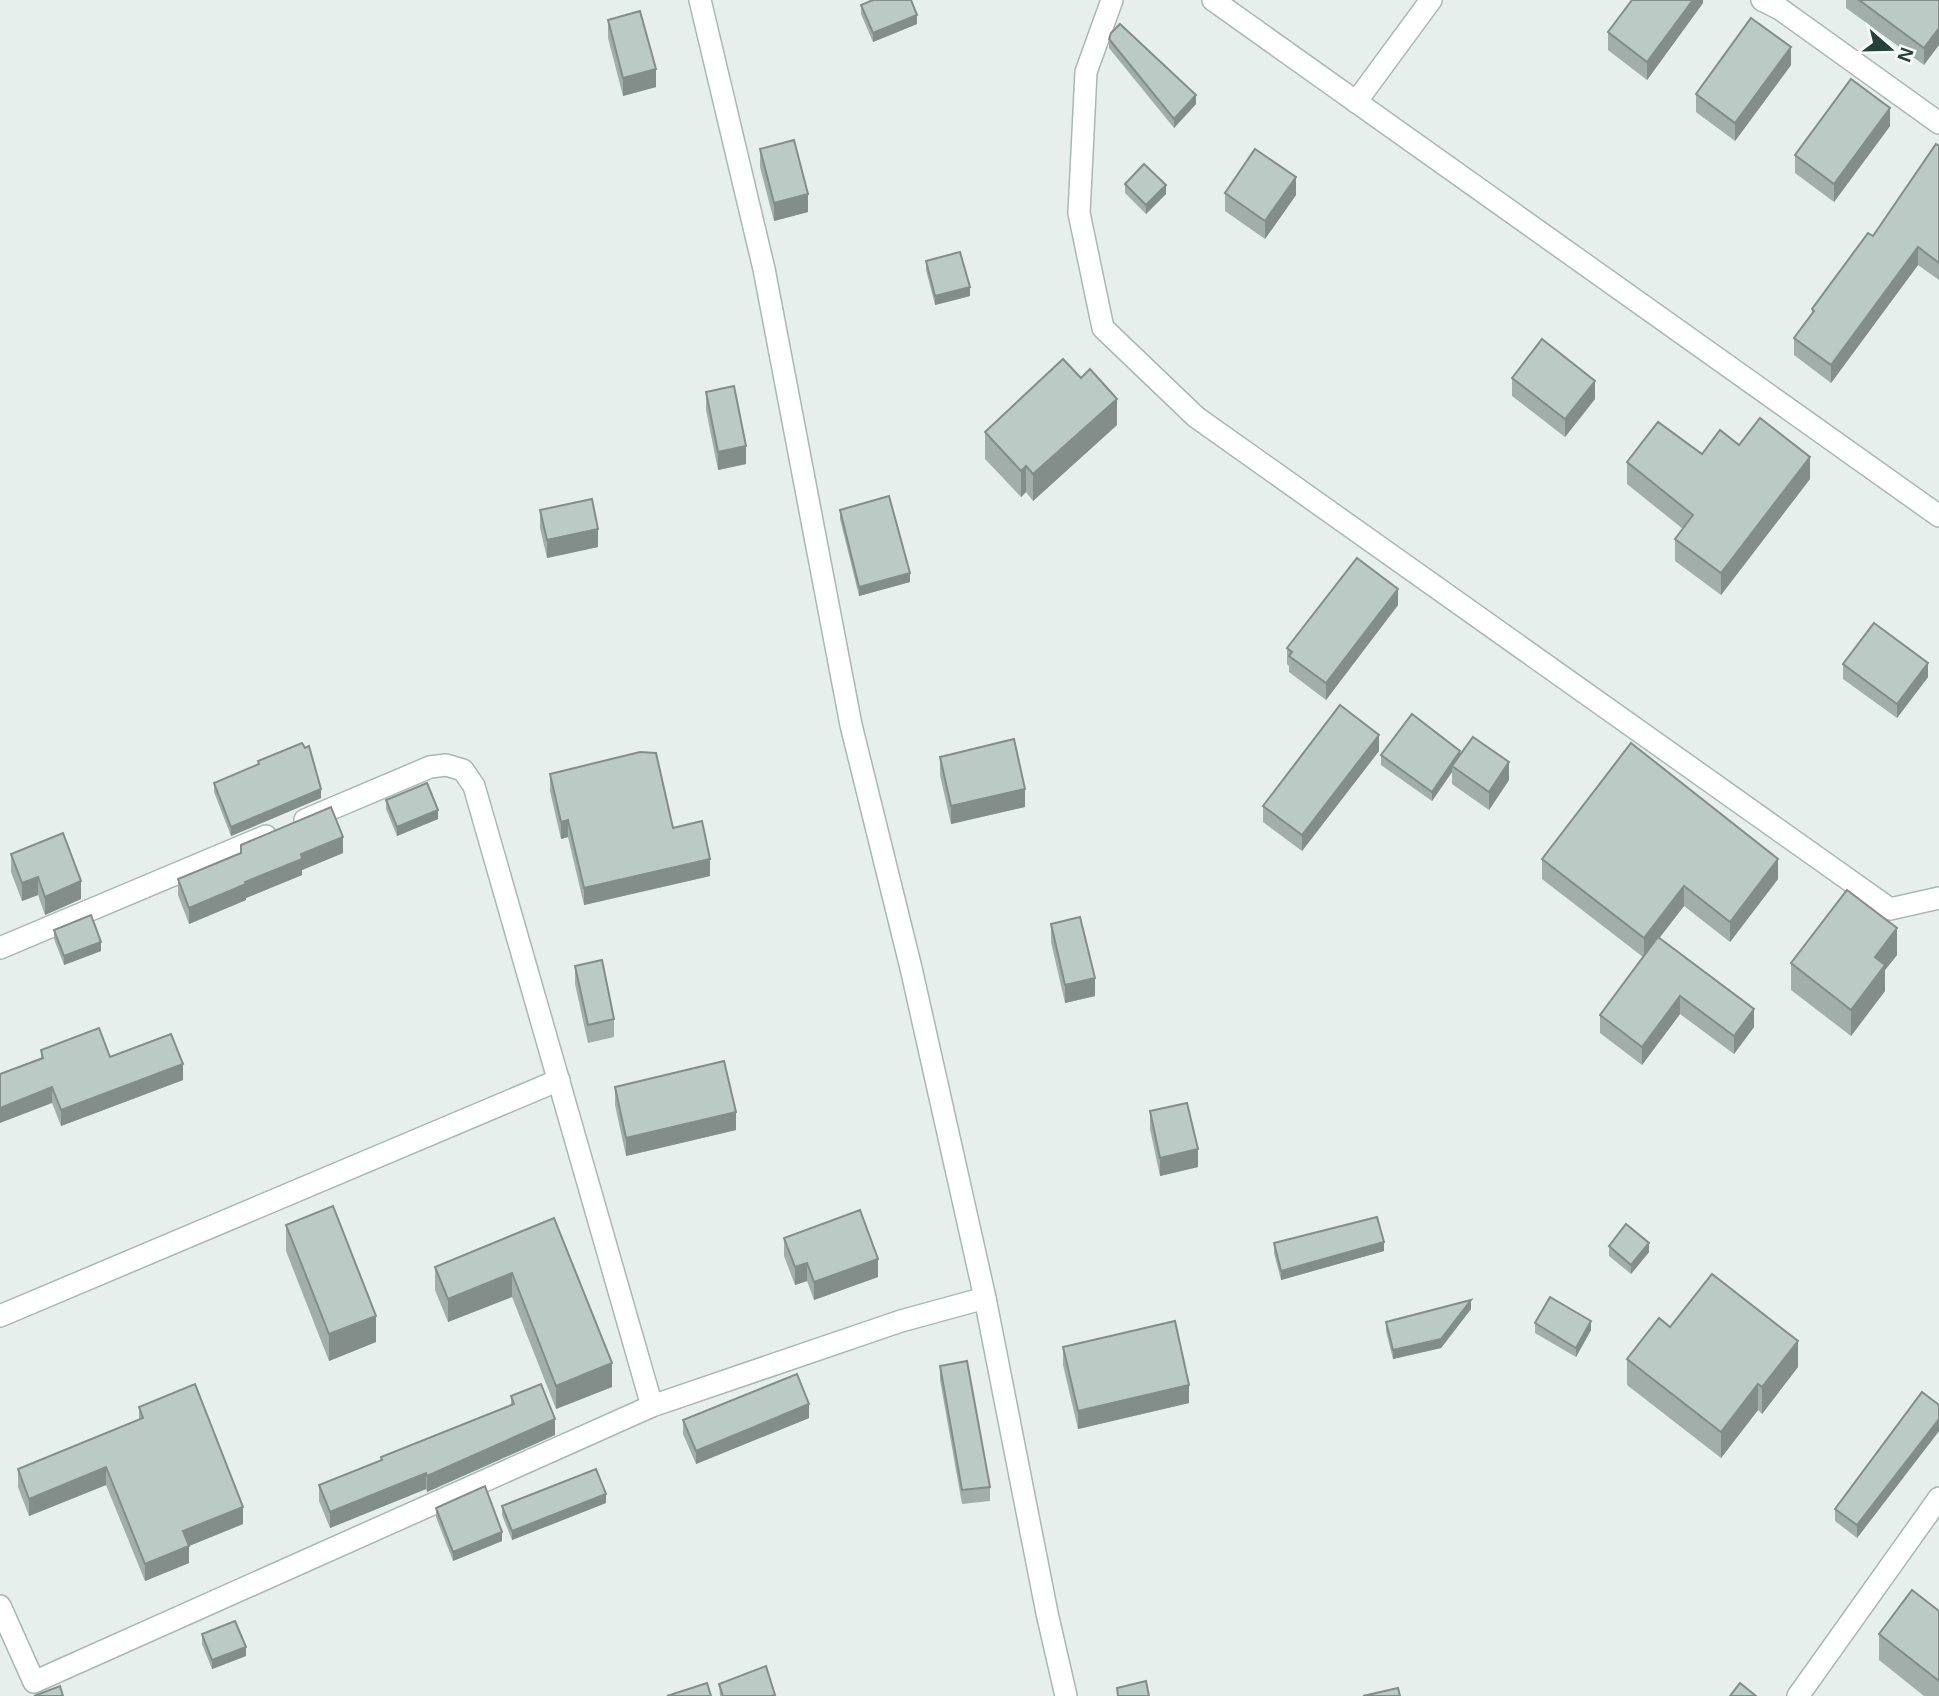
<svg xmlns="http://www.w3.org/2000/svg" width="1939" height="1696" font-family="Arial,sans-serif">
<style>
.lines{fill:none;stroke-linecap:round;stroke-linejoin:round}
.street-casing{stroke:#a8b8b2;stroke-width:24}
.street{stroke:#fff;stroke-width:21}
.wall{fill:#a1aea9}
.shaded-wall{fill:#838d89}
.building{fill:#bbcac4;stroke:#838d89;stroke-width:2}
</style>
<rect width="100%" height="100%" fill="#e6efeb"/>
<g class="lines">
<g class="street-casing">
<g id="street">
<polyline points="700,0 764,269 851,725 911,968 985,1298 1047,1613 1066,1696"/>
<polyline points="1112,0 1086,72 1079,213 1103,328 1196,417 1890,909 1939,898"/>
<polyline points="1213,0 1939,516"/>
<polyline points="1762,0 1780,9 1939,123"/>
<polyline points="1356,102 1431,0"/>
<polyline points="305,820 430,767 446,765 463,770 474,786 652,1406"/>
<polyline points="0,948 266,836"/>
<polyline points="0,1316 559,1080"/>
<polyline points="0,1606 34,1682 652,1406 901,1321 985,1298"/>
<polyline points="1798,1696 1939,1498"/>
</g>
</g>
<use href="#street" class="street"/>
</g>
<g class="wall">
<polygon points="1703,0 1703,3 1647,80 1608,50 1608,32"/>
<polygon points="1846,0 1939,0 1924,65 1846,8"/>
<polygon points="861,5 917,24 873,42 861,14"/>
<polygon points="608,20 656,87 623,96 608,38"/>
<polygon points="1109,39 1196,104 1174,128 1109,48"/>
<polygon points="1791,65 1735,141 1696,112 1696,94"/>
<polygon points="1890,126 1834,202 1795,173 1795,155"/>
<polygon points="1939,146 1939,280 1918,265 1831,383 1794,355 1794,338 1812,314 1812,309 1873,236"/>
<polygon points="760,149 808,212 774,221 760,167"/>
<polygon points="1125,184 1166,194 1146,214 1125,193"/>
<polygon points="1225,193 1296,195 1265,239 1225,211"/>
<polygon points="926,261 970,296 935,305 926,270"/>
<polygon points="1512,378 1595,399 1565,437 1512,396"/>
<polygon points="706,392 746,464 718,470 706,410"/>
<polygon points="1117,425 1033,501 1026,492 1021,497 985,459 985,432"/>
<polygon points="1739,445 1810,479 1721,595 1675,561 1675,539 1683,529 1627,484 1627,462 1702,454"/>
<polygon points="540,510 598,547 547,558 540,528"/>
<polygon points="840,510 910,582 859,596 840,519"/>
<polygon points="1398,605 1326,700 1289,672 1289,666 1287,664 1287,648"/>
<polygon points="1843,664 1928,677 1897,718 1843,679"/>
<polygon points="1379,751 1302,851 1263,822 1263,806"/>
<polygon points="1460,754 1509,780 1489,810 1452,784 1452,772 1432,801 1381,765 1381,755"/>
<polygon points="940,757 1025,807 951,824 940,775"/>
<polygon points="258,761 321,798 231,836 214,792 214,783 258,765"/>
<polygon points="550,774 673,828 710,876 584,905 568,837 561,839 550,791"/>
<polygon points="386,800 438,819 397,836 386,809"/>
<polygon points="343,853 302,870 302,875 246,898 246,900 189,924 178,895 178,879"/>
<polygon points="11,854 81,899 45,915 38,895 22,901 11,872"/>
<polygon points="1542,859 1778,879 1730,942 1684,906 1659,938 1754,1027 1734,1054 1680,1014 1642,1065 1600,1033 1600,1015 1643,957 1542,879"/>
<polygon points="1051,924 1095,996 1065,1003 1051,942"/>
<polygon points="54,930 101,951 64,965 54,939"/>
<polygon points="1897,955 1885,970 1885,991 1851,1036 1791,990 1791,963"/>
<polygon points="575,966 614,1019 614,1037 588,1043 575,984"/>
<polygon points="41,1050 110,1057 183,1080 61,1126 52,1103 41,1059"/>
<polygon points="615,1087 736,1130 626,1156 615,1105"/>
<polygon points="1150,1111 1198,1167 1160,1176 1150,1129"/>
<polygon points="554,1218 612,1387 556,1409 512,1297 448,1322 435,1290 435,1267"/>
<polygon points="286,1225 376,1342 329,1361 286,1251"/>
<polygon points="784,1238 878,1277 814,1300 807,1281 795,1285 784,1256"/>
<polygon points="1274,1243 1384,1251 1281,1280 1274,1253"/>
<polygon points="1609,1246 1649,1252 1631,1274 1609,1256"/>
<polygon points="1471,1309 1441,1348 1393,1359 1386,1331 1386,1322"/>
<polygon points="1535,1323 1591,1330 1576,1357 1535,1333"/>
<polygon points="1670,1327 1798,1367 1762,1414 1758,1410 1721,1458 1627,1385 1627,1359"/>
<polygon points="1063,1347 1189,1403 1078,1429 1063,1365"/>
<polygon points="940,1366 990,1487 990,1501 962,1504 940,1380"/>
<polygon points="511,1396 555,1435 427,1492 426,1489 330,1528 319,1501 319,1485 381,1460 381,1457 511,1405"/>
<polygon points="1939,1405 1939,1431 1857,1538 1835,1521 1835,1509"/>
<polygon points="139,1407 243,1524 189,1546 189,1563 145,1581 106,1485 29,1516 18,1487 18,1469 139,1420"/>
<polygon points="809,1418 696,1464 683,1434 683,1420"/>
<polygon points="606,1503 512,1540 502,1515 502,1506"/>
<polygon points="436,1508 502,1541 453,1561 436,1517"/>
<polygon points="1939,1611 1939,1696 1924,1696 1879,1660 1879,1634"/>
<polygon points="202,1634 246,1656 212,1669 202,1644"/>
<polygon points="719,1684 775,1696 720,1696"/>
</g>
<g class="shaded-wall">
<polygon points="1693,0 1703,0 1703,3 1647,80 1647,62"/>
<polygon points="917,15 917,24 873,42 873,33"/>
<polygon points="1939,28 1939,45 1924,65 1924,48"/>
<polygon points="1791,47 1791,65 1735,141 1735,123"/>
<polygon points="656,69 656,87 623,96 623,78"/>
<polygon points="1196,95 1196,104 1174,128 1174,119"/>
<polygon points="1890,108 1890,126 1834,202 1834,184"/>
<polygon points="1296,177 1296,195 1265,239 1265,221"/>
<polygon points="1166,185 1166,194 1146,214 1146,205"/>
<polygon points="808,194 808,212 774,221 774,203"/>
<polygon points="1918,247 1918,265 1831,383 1831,365"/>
<polygon points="970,287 970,296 935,305 935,296"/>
<polygon points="1595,381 1595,399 1565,437 1565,419"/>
<polygon points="1117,399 1117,425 1033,501 1033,474"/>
<polygon points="746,446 746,464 718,470 718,452"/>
<polygon points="1810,457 1810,479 1721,595 1721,573"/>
<polygon points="1026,466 1026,492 1021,497 1021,471"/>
<polygon points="598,529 598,547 547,558 547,540"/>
<polygon points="910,573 910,582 859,596 859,587"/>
<polygon points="1398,589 1398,605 1326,700 1326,683"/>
<polygon points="1928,663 1928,677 1897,718 1897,704"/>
<polygon points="1379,735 1379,751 1302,851 1302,835"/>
<polygon points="1460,751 1460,760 1452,766 1452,772 1432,801 1432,792"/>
<polygon points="1509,762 1509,780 1489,810 1489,792"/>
<polygon points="321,789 321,798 231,836 231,827"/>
<polygon points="1025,789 1025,807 951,824 951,806"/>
<polygon points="438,810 438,819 397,836 397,827"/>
<polygon points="568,820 568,837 561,839 561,822"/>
<polygon points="343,837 343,853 302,870 302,875 246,898 246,900 189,924 189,908 301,854"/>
<polygon points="710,859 710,876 584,905 584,888"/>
<polygon points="1778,859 1778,879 1730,942 1730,922"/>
<polygon points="38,877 38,895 22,901 22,883"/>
<polygon points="81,881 81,899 45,915 45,897"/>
<polygon points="1684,886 1684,906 1644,958 1644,938"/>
<polygon points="1897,928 1897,955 1885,970 1885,991 1851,1036 1851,1010 1875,957"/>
<polygon points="101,942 101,951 64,965 64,956"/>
<polygon points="1095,978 1095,996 1065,1003 1065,985"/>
<polygon points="1680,996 1680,1014 1642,1065 1642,1047"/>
<polygon points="1754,1009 1754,1027 1734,1054 1734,1036"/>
<polygon points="183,1064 183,1080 61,1126 61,1110"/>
<polygon points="52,1087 52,1103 0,1123 0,1108"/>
<polygon points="736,1112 736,1130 626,1156 626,1138"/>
<polygon points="1198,1149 1198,1167 1160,1176 1160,1158"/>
<polygon points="1384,1242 1384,1251 1281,1280 1281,1271"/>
<polygon points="1649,1243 1649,1252 1631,1274 1631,1265"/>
<polygon points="878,1259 878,1277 814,1300 814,1282"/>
<polygon points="807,1263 807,1281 795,1285 795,1267"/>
<polygon points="512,1273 512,1297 448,1322 448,1299"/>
<polygon points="1471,1300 1471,1309 1441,1348 1393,1359 1393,1350"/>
<polygon points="376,1316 376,1342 329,1361 329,1334"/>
<polygon points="1591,1321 1591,1330 1576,1357 1576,1348"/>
<polygon points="1798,1341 1798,1367 1762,1414 1762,1387"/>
<polygon points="612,1363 612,1387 556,1409 556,1386"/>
<polygon points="1758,1384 1758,1410 1721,1458 1721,1432"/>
<polygon points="1189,1385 1189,1403 1078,1429 1078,1411"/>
<polygon points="809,1404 809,1418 696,1464 696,1451"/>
<polygon points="555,1419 555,1435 427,1492 427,1476"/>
<polygon points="1939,1419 1939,1431 1857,1538 1857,1525"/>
<polygon points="106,1467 106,1485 29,1516 29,1499"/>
<polygon points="426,1473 426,1489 330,1528 330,1512"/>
<polygon points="606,1494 606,1503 512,1540 512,1531"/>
<polygon points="243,1507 243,1524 189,1546 189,1563 145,1581 145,1564 183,1531"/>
<polygon points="502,1532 502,1541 453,1561 453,1552"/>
<polygon points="246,1647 246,1656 212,1669 212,1660"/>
</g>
<g class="building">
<polygon points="873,0 911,0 917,15 873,33 861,5"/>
<polygon points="1632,0 1693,0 1647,62 1608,32"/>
<polygon points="1859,0 1939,0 1939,28 1924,48"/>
<polygon points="640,11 656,69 623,78 608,20"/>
<polygon points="1751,18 1791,47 1735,123 1696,94"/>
<polygon points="1120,24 1196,95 1174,119 1109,39 1111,33"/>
<polygon points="1851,79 1890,108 1834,184 1795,155"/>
<polygon points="794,140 808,194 774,203 760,149"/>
<polygon points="1936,144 1939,146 1939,263 1918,247 1831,365 1794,338 1814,311 1812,309 1868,233 1873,236"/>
<polygon points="1255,149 1296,177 1265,221 1225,193"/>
<polygon points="1144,164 1166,185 1146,205 1125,184"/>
<polygon points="960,252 970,287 935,296 926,261"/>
<polygon points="1542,339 1595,381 1565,419 1512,378"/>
<polygon points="1063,359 1081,378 1090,369 1117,399 1033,474 1026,466 1021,471 985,432"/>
<polygon points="734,386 746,446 718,452 706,392"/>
<polygon points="1760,418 1810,457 1721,573 1675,539 1693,515 1627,462 1658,422 1702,454 1720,430 1739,445"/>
<polygon points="889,496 910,573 859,587 840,510"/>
<polygon points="592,499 598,529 547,540 540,510"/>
<polygon points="1357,558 1398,589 1326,683 1289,656 1292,652 1287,648"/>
<polygon points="1874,623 1928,663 1897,704 1843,664"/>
<polygon points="1340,705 1379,735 1302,835 1263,806"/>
<polygon points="1412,714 1460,751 1432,792 1381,755"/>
<polygon points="1473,737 1509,762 1489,792 1452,766"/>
<polygon points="1014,739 1025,789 951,806 940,757"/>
<polygon points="302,743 305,748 309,746 321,789 231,827 214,783 259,764 258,761"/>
<polygon points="1631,743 1778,859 1730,922 1684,886 1644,938 1542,859"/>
<polygon points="640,752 656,753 673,828 702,821 710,859 584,888 568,820 561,822 550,774"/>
<polygon points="427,783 438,810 397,827 386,800"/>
<polygon points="331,807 343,837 301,854 302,859 245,882 246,884 189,908 178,879 241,853 241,845"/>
<polygon points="63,833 81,881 45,897 38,877 22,883 11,854"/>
<polygon points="1847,890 1897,928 1875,957 1885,965 1851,1010 1791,963"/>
<polygon points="91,915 101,942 64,956 54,930"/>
<polygon points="1080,917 1095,978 1065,985 1051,924"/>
<polygon points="1658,937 1754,1009 1734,1036 1680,996 1642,1047 1600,1015"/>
<polygon points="602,960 614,1019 588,1025 575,966"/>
<polygon points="99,1028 110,1057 171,1034 183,1064 61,1110 52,1087 0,1108 0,1074 43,1058 41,1050"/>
<polygon points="724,1061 736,1112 626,1138 615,1087"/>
<polygon points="1187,1103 1198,1149 1160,1158 1150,1111"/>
<polygon points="333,1206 376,1316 329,1334 286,1225"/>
<polygon points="860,1210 878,1259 814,1282 807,1263 795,1267 784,1238"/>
<polygon points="1377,1217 1384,1242 1281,1271 1274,1243"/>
<polygon points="554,1218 612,1363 556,1386 512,1273 448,1299 435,1267"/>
<polygon points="1626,1224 1649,1243 1631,1265 1609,1246"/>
<polygon points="1712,1274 1798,1341 1762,1387 1758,1384 1721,1432 1627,1359 1659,1318 1670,1327"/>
<polygon points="1550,1297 1591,1321 1576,1348 1535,1323"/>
<polygon points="1471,1300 1441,1339 1393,1350 1386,1322"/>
<polygon points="1175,1321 1189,1385 1078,1411 1063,1347"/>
<polygon points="967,1361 990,1487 962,1490 940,1366"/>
<polygon points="797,1374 809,1404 696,1451 683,1420"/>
<polygon points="195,1384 243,1507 183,1531 189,1546 145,1564 106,1467 29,1499 18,1469 143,1418 139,1407"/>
<polygon points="541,1384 555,1419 427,1476 426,1473 330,1512 319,1485 382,1460 381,1457 514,1404 511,1396"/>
<polygon points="1922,1392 1939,1405 1939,1419 1857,1525 1835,1509"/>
<polygon points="596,1469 606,1494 512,1531 502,1506"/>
<polygon points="485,1486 502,1532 453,1552 436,1508"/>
<polygon points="1912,1590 1939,1611 1939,1681 1879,1634"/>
<polygon points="235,1621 246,1647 212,1660 202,1634"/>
<polygon points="766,1666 775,1695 771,1696 723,1696 719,1684"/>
<polygon points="1146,1681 1149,1696 1118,1696 1117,1688"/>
<polygon points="707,1683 711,1696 667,1696"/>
<polygon points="1740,1683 1756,1696 1730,1696"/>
<polygon points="60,1686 63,1696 34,1696"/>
<polygon points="1398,1688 1400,1696 1363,1696"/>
</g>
<g transform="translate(1890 49) rotate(110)" stroke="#f7fbf9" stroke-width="5" paint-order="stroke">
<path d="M0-5L12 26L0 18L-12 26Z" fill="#24423a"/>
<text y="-10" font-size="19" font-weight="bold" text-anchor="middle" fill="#24423a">N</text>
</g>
</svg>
